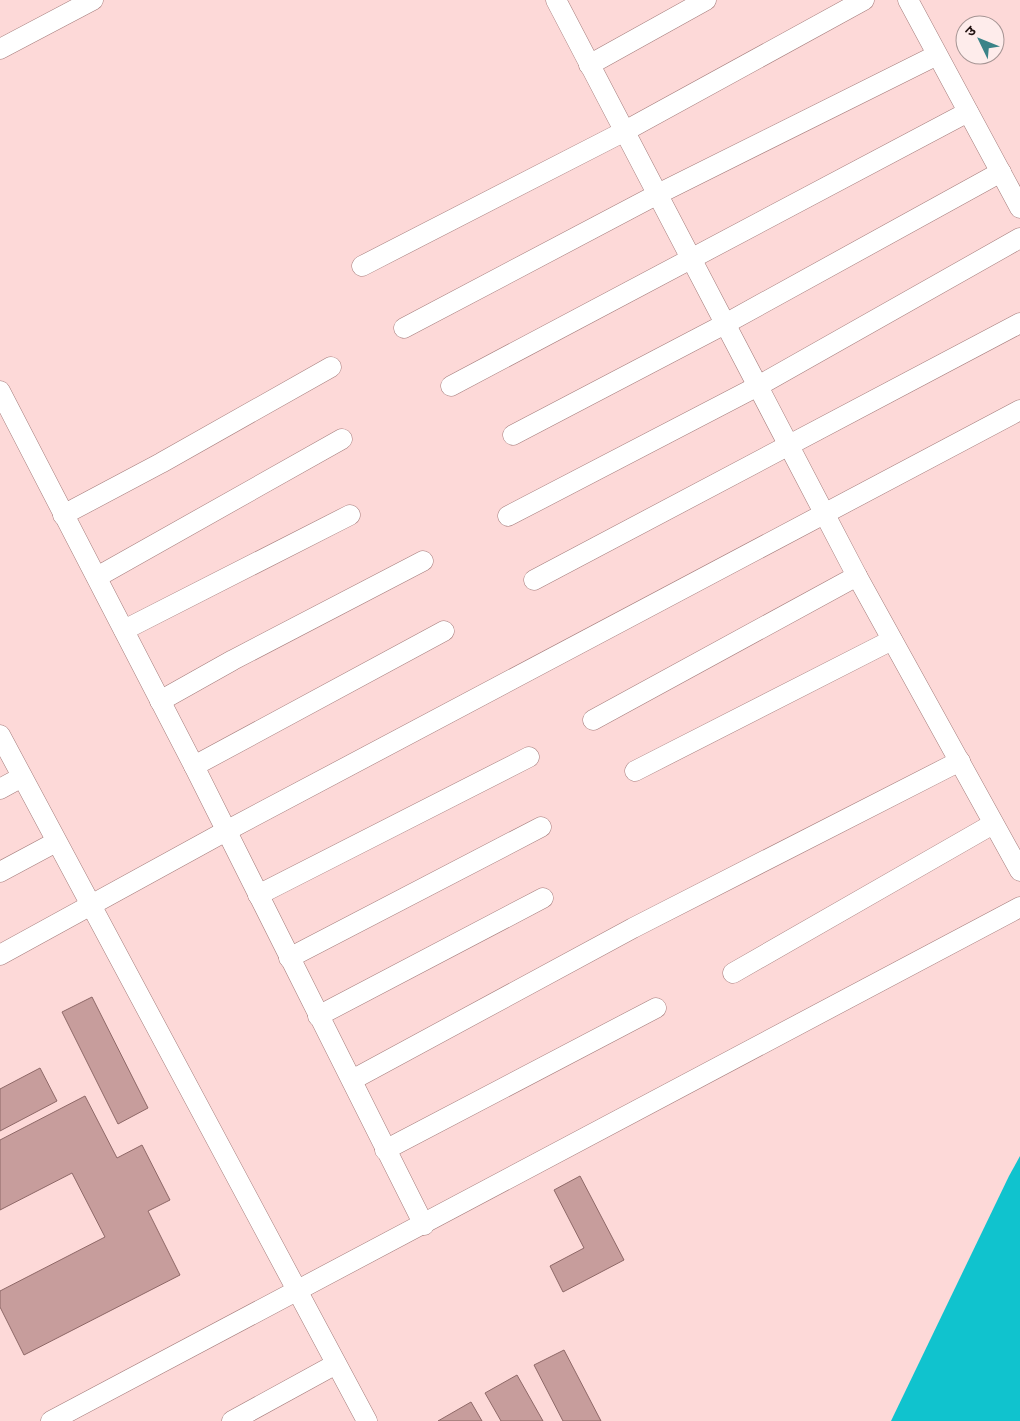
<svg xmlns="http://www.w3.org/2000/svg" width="1020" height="1421" font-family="Signika,'Noto Sans Devanagari',sans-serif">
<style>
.water{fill:#10c3ce}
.building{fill:#c79d9c;stroke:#8e6867}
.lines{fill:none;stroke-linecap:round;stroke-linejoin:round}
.street-casing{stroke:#a47c7b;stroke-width:21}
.street{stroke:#fff;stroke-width:20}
</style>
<rect width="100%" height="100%" fill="#fdd9d8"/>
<polygon class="water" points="1020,1156 1020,1421 891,1421 1009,1176"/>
<g class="building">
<polygon points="92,997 148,1108 118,1124 62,1012"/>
<polygon points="40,1068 57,1101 0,1131 0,1089"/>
<polygon points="85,1096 117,1158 142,1145 170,1200 148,1211 180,1275 24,1355 0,1307 0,1291 105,1237 72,1173 0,1210 0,1140"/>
<polygon points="580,1176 624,1260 563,1292 550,1266 584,1248 554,1190"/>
<polygon points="564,1350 601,1421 563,1421 534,1365"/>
<polygon points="517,1375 543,1421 501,1421 485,1393"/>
<polygon points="471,1402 482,1421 438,1421"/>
</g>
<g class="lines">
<g class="street-casing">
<g id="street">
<polyline points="556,0 857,576 1020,871"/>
<polyline points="908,0 1020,208"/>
<polyline points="0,49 93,0"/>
<polyline points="589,65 706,0"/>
<polyline points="362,266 625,131 864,0"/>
<polyline points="404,328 658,194 937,55"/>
<polyline points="451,386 968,112"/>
<polyline points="0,391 194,766 424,1225"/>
<polyline points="513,435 725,324 1001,172"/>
<polyline points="63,515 161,463 331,367"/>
<polyline points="508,516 758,386 1020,238"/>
<polyline points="97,577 342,439"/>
<polyline points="534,580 1020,323"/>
<polyline points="124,630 350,515"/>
<polyline points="160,701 233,660 423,561"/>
<polyline points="593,720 857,576"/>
<polyline points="0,735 367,1421"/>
<polyline points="194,766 444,631"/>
<polyline points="635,771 892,640"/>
<polyline points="0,789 22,777"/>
<polyline points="0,872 56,842"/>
<polyline points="258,895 529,757"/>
<polyline points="0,955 226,831 1020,410"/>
<polyline points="289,958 541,827"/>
<polyline points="733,973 993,824"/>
<polyline points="318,1016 543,898"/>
<polyline points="352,1080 633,928 960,761"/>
<polyline points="385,1150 656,1008"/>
<polyline points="51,1421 1020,907"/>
<polyline points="232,1421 336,1364"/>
</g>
</g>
<use href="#street" class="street"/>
</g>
<g transform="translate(980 40) rotate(313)"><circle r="24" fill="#feeceb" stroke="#a69594"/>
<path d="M0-4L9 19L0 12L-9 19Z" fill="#3b8388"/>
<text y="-8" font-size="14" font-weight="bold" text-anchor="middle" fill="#221312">उ</text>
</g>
</svg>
